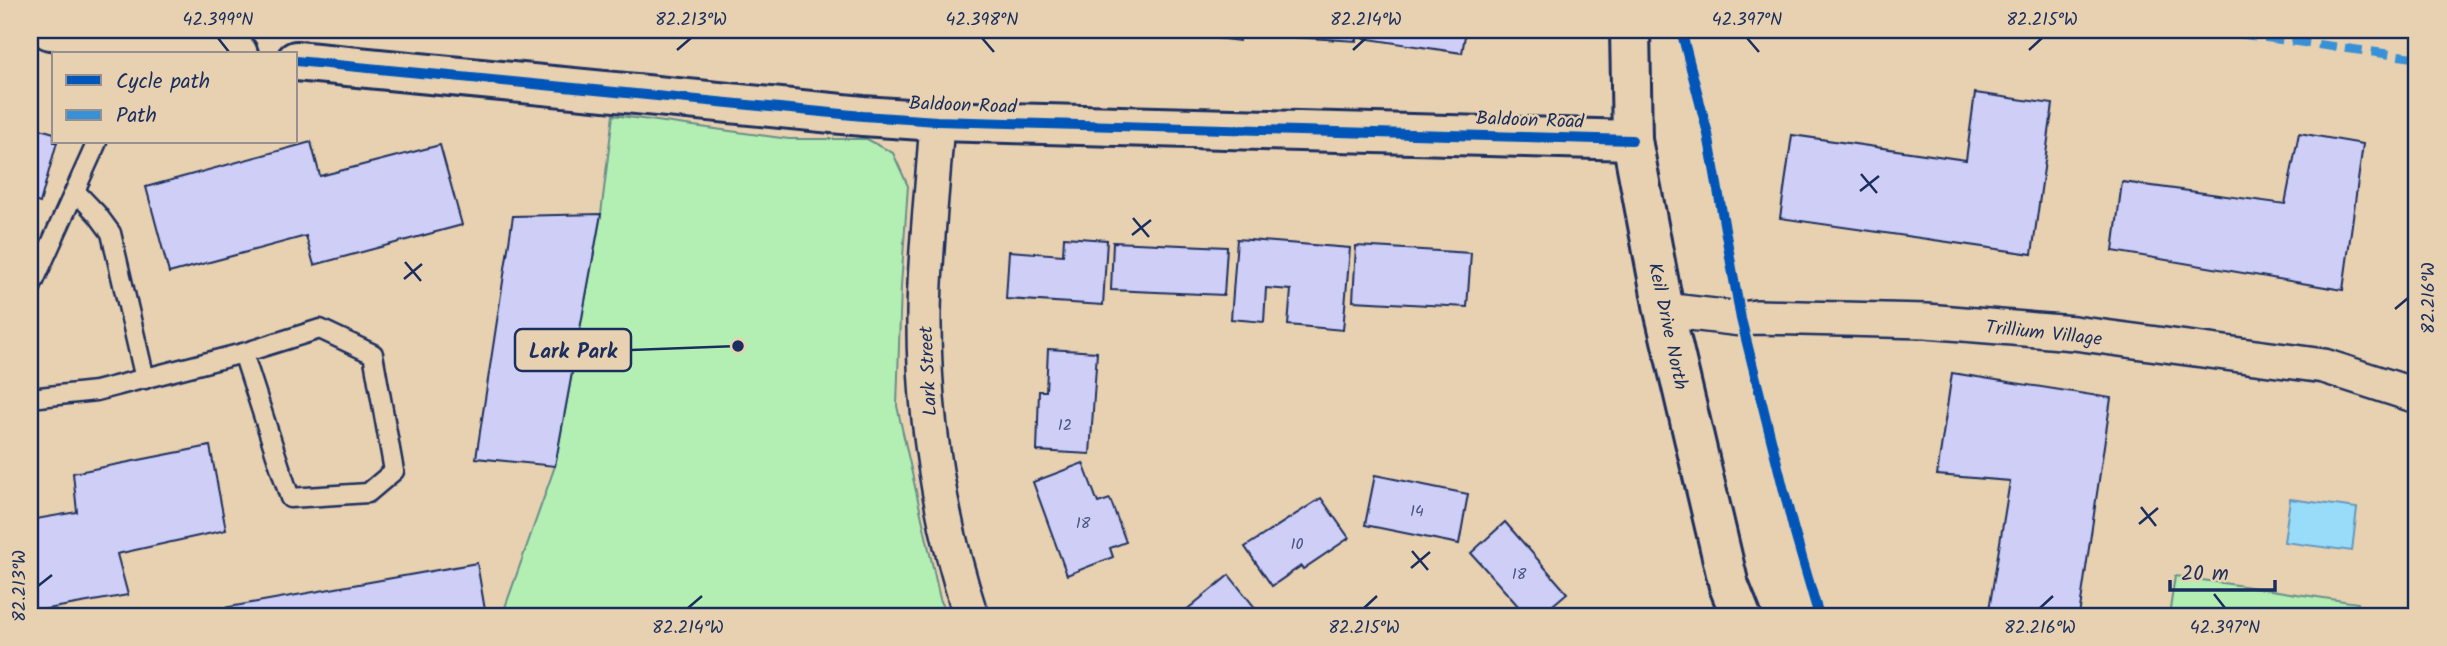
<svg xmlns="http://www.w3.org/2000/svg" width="2447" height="646" font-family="Kalam,sans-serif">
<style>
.green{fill:#b3eeb3;stroke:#678e88;stroke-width:2}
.water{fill:#98dcfa;stroke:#6697bc;stroke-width:2}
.building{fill:#cecef7;stroke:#1b2f5e;stroke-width:2}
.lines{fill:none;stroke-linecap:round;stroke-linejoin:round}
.service-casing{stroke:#1b2f5e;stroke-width:23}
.minor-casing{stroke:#1b2f5e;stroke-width:38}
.tertiary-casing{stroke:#1b2f5e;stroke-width:44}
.service{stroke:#e8d1b1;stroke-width:18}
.minor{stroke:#e8d1b1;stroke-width:33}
.tertiary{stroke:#e8d1b1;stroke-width:38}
.quiet{stroke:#3891d7;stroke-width:9;stroke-dasharray:18 9;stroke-linecap:butt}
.cycleway-casing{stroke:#e8d1b1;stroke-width:15}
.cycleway{stroke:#0057b8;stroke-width:10}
.ticks{fill:none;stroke:#1b2f5e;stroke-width:2.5}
.labels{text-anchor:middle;stroke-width:5;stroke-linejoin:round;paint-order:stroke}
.number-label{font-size:16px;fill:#485784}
.street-label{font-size:19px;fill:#1b2f5e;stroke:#e8d1b1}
.leader{fill:none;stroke:#1b2f5e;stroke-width:2.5}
.callout-dot{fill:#1b2f5e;stroke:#e8d1b1;stroke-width:2.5}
.callout{fill:#e8d1b1;stroke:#1b2f5e;stroke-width:2.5}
.callout-label{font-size:21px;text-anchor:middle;font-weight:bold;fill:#1b2f5e}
.neatline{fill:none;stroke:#1b2f5e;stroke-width:2.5}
.ticks-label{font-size:18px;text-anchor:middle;fill:#1b2f5e}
</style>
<rect width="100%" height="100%" fill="#e8d1b1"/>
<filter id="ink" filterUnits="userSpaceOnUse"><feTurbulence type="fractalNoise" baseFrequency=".0143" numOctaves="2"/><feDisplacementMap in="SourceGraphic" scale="14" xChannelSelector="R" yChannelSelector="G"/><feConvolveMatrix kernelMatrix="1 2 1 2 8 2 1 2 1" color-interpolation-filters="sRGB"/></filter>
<g filter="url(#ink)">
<g class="green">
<polygon points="613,115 789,139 867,139 893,153 908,186 901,286 897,406 940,599 948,616 502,616 555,466 601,214"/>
<polygon points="2175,576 2358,603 2356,616 2169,616"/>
</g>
<polygon class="water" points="2290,499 2357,508 2352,551 2284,542"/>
<g class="building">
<polygon points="1151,30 1240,30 1239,41"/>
<polygon points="1260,30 1357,30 1357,41 1260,35"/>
<polygon points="1363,30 1466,30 1462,53 1362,38"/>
<polygon points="1975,93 2053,104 2032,254 1780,218 1792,135 1966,160"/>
<polygon points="30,126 54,133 54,142 57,142 40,203 30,200"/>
<polygon points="2299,133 2363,144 2343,290 2113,251 2122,182 2285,204"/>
<polygon points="311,142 320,176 440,145 462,225 314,265 306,236 169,273 146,187"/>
<polygon points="601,214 555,466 476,458 513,216"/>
<polygon points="1064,237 1107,240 1103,305 1006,299 1009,251 1063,255"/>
<polygon points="1237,239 1350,248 1343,330 1288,325 1291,290 1266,288 1264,322 1231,319"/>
<polygon points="1113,242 1227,247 1224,295 1111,290"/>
<polygon points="1356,246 1471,253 1467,307 1353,301"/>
<polygon points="1048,349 1097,352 1090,454 1037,451 1039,391 1046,391"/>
<polygon points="1952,373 2111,398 2079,616 1988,616 2010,481 1937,475"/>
<polygon points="210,446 226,530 117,554 128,595 30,612 30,520 77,512 73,473"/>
<polygon points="1083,463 1098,503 1110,499 1126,542 1110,548 1113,557 1067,575 1033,482"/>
<polygon points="1375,475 1468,494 1459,544 1365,525"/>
<polygon points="1321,498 1349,538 1303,569 1301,566 1272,586 1245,547"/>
<polygon points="1505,522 1567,593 1540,616 1527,616 1471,553"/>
<polygon points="477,563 486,616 219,616 218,609"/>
<polygon points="1229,575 1260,614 1258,616 1179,616"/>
</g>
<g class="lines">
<g class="service-casing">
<g id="service">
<polyline points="75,191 97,214 111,233 145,379"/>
<polyline points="30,290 97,142"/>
<polyline points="30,398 96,391 243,353 320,329 373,354 394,471 368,493 290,498 243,353"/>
</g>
</g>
<g class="minor-casing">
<g id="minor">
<path d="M937,121C933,185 925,249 924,313C923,417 939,517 971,616"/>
<polyline points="1664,310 1741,319 1756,317 1926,321 2074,333 2324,366 2417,396"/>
</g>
</g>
<g class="tertiary-casing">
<g id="tertiary">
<polyline points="50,30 238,54"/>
<polyline points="1630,30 1632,140 1664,310 1729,586 1741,616"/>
<polyline points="296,61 863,116 937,121 1632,140"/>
</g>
</g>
<use href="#service" class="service"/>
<use href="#minor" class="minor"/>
<use href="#tertiary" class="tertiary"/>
<polyline class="quiet" points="2211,30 2417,58"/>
<g class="cycleway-casing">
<g id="cycleway">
<polyline points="1681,30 1708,134 1741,319 1793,527 1819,616"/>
<polyline points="296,61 863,116 937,121 1632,140"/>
</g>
</g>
<use href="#cycleway" class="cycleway"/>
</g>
</g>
<path class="ticks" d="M218,38L229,52M982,38L994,52M1747,38L1759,52M677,50L691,38M1353,50L1366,38M2029,50L2042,38M1861,174L1877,193M1860,191L1879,176M1133,218L1149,237M1132,235L1151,220M405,262L421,281M404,279L422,264M2395,309L2408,298M2141,507L2156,526M2139,524L2158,508M1412,551L1428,570M1411,568L1430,552M38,586L52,575M2214,594L2225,608M688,608L702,596M1364,608L1377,596M2040,608L2053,596"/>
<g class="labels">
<g class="number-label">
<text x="1065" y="430">12</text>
<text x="1417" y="516">14</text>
<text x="1083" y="528">18</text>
<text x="1297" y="549">10</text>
<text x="1519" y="579">18</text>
</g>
<g class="street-label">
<text transform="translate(963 104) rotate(2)" y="7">Baldoon Road</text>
<text transform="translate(1530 119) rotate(2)" y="7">Baldoon Road</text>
<text transform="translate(1669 326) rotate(78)" y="7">Keil Drive North</text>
<text transform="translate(2044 332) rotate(6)" y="7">Trillium Village</text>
<text transform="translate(927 371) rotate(-93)" y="7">Lark Street</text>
</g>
</g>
<path class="leader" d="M738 346L631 350"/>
<circle class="callout-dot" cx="738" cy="346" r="7"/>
<rect class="callout" x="515" y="329" width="116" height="42" rx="7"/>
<g class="callout-label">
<text x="573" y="358">Lark Park</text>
</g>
<rect width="2447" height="646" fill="none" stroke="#e8d1b1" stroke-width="77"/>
<rect x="52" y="52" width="245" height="91" fill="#e8d1b1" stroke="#969090" stroke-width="2"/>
<rect x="66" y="75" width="35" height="10" fill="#0057b8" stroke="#969090" stroke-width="2"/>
<text x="116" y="88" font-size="21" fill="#1b2f5e">Cycle path</text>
<rect x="66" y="110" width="35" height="10" fill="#3891d7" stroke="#969090" stroke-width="2"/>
<text x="116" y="122" font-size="21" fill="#1b2f5e">Path</text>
<path d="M2170 580v10h105v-10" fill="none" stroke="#1b2f5e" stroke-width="3.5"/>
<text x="2181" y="580" font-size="21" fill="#1b2f5e" stroke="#e8d1b1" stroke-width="5" paint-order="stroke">20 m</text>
<rect x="38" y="38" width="2370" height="570" class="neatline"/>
<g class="ticks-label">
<text x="218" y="25">42.399°N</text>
<text x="691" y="25">82.213°W</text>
<text x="982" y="25">42.398°N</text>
<text x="1366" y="25">82.214°W</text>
<text x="1747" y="25">42.397°N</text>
<text x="2042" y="25">82.215°W</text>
<text transform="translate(2428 298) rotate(-90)" y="6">82.216°W</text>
<text transform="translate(19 586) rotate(-90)" y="6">82.213°W</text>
<text x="688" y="633">82.214°W</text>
<text x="1364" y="633">82.215°W</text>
<text x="2040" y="633">82.216°W</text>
<text x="2225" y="633">42.397°N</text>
</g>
</svg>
